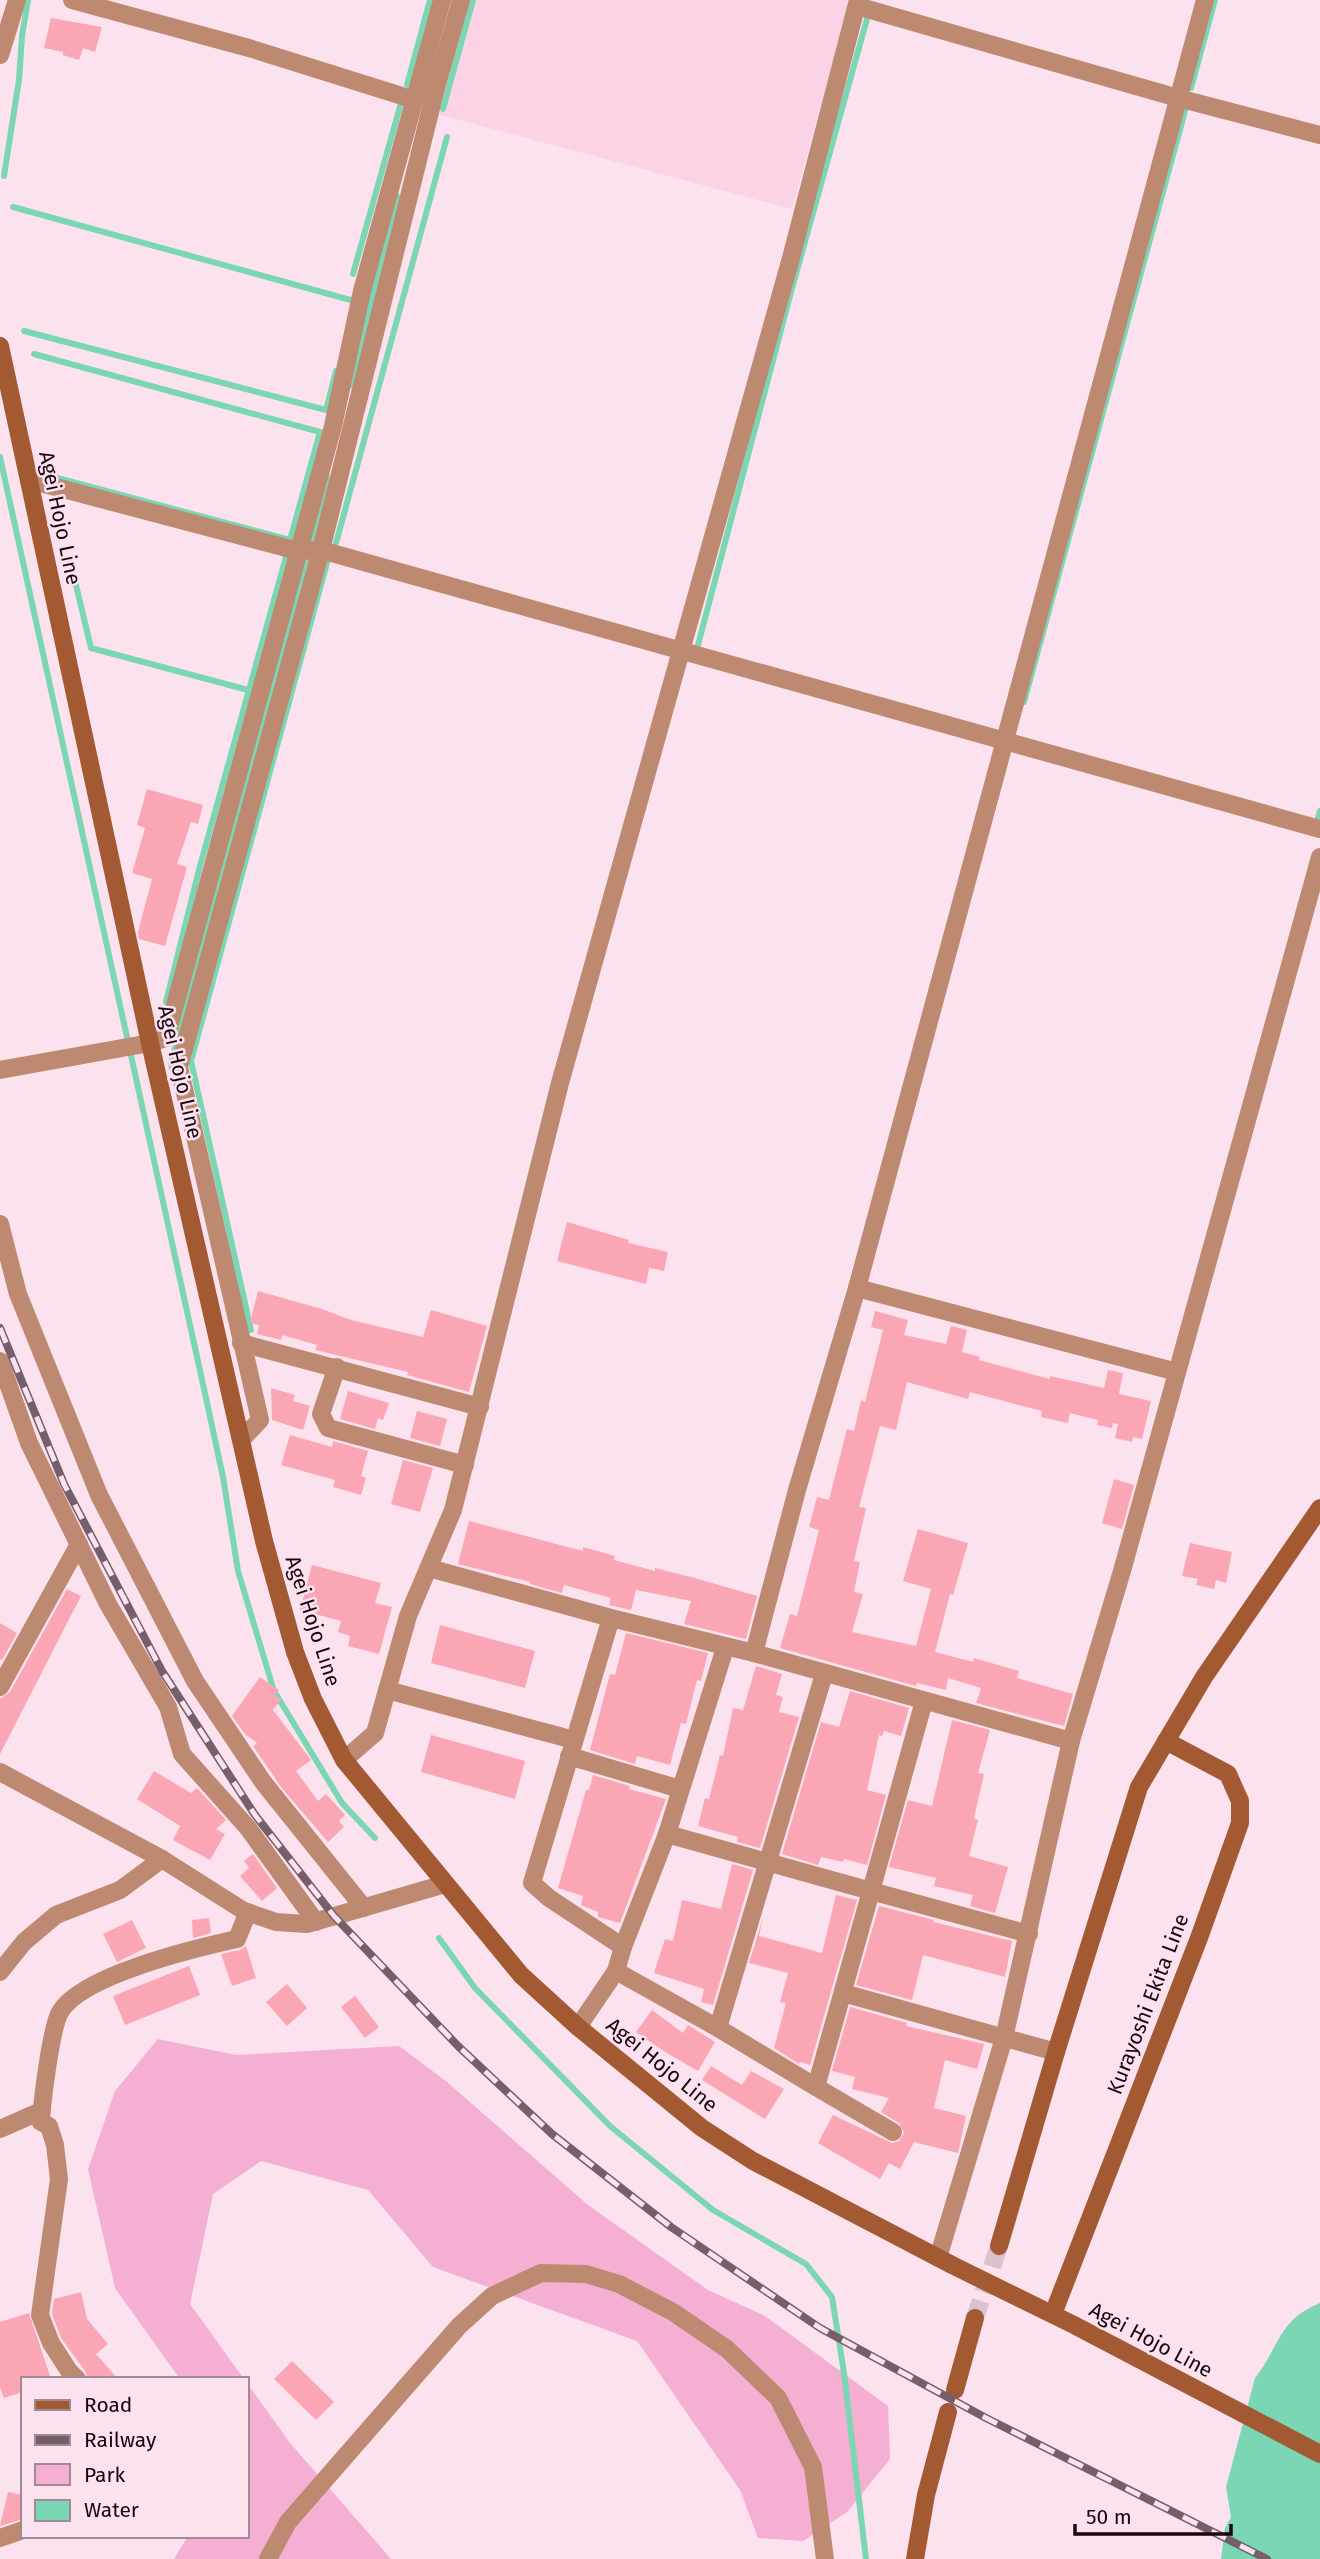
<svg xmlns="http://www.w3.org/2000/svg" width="1320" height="2559" font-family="'Fira Sans',sans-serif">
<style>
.built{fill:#fcd2e6}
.green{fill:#f4afd2}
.water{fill:#7bd6b4}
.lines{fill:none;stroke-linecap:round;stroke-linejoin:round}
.stream{stroke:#7bd6b4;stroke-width:6}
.building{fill:#faa6b5}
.secondary-tunnel{stroke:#d9c1cd;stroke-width:18;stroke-dasharray:18 9;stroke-linecap:butt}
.minor{stroke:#bd8a71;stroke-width:18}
.tertiary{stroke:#bd8a71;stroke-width:18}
.secondary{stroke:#a35a33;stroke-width:18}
.rail-casing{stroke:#745f6a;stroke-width:8}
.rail{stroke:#fbe2ee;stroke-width:5;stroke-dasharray:16;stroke-linecap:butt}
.labels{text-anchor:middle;stroke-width:5;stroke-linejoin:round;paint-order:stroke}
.street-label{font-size:21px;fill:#180610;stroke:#fbe2ee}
</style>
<rect width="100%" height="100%" fill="#fbe2ee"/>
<polygon class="built" points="468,0 850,0 792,209 437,114"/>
<g class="green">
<polygon points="158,2039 236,2055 399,2046 447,2082 588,2205 708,2290 765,2316 888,2406 890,2459 847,2512 803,2541 758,2538 740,2490 637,2341 433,2267 368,2190 261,2161 213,2194 190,2304 244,2379 180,2379 115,2288 88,2169 115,2091"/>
<polygon points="247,2383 290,2443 391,2559 174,2559 188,2536 247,2536"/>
</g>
<path class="water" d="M1320,2303V2559H1221L1225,2528L1231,2517L1226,2487L1255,2378C1280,2346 1278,2320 1320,2303Z"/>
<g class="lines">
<g class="stream">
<polyline points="407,85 430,0"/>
<polyline points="1191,88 1215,0"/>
<polyline points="443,109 473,0"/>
<polyline points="4,176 19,80 22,36 28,0"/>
<polyline points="13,207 354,301 354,303"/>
<polyline points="353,274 401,103"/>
<polyline points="24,331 326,410 336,371"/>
<polyline points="34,354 320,432 290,540 50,476"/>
<polyline points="350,386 397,196"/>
<polyline points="0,457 206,1398 223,1477 238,1571 274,1691 342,1803 375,1838"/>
<polyline points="336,543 447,137"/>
<polyline points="70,560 91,648 248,690"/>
<polyline points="698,645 791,292 867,19"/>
<polyline points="1024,702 1185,111"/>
<polyline points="1317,821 1320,811"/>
<polyline points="166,1002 200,866 286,557"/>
<polyline points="172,1069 171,1062 328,478"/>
<polyline points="251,1330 191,1061 327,563"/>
<polyline points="439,1938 475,1988 610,2126 713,2210 806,2264 832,2297 844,2373 866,2559"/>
</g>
</g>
<g class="building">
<polygon points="51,18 102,27 95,52 83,48 79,60 63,55 63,52 44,48"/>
<polygon points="147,789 203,805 198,824 191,822 177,864 187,867 165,946 139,939 138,932 152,879 132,873 145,828 137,825"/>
<polygon points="567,1222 629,1240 628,1243 668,1252 664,1271 649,1268 646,1284 557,1261"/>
<polygon points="258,1291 322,1309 351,1320 423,1337 431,1310 487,1326 469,1392 407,1375 408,1372 315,1350 317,1345 282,1335 281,1340 257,1334 259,1325 250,1323"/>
<polygon points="875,1311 908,1320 904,1335 946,1344 951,1326 967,1330 962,1352 980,1357 979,1360 1050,1379 1050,1376 1104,1388 1108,1370 1123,1373 1119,1394 1151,1401 1142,1439 1133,1437 1132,1442 1115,1438 1118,1424 1113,1423 1112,1428 1097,1425 1098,1420 1070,1413 1068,1423 1041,1417 1042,1411 970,1392 968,1399 907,1382 896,1430 880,1426 859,1507 866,1508 854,1561 860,1562 854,1592 863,1594 852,1632 916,1646 931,1589 903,1581 918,1529 968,1543 953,1595 950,1594 935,1652 973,1662 974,1658 1019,1671 1017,1678 1073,1694 1064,1726 976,1703 981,1688 948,1678 946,1690 917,1683 916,1686 780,1648 790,1614 797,1616 819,1530 809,1527 817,1497 829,1500 847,1429 854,1431 861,1400 865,1402 883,1330 871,1327"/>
<polygon points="271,1388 295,1395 293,1401 310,1406 303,1430 272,1420"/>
<polygon points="348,1391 389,1403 383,1420 378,1418 375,1429 340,1419"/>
<polygon points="417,1411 447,1419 440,1446 410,1438"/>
<polygon points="290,1435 332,1447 333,1441 368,1451 361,1476 366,1478 361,1495 333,1487 335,1480 281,1465"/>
<polygon points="403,1460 433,1468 420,1512 391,1504"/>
<polygon points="1114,1479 1134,1485 1122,1529 1102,1523"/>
<polygon points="469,1521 583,1551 583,1547 615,1556 614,1560 655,1571 655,1568 691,1577 757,1596 746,1639 684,1624 691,1601 636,1590 631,1610 609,1605 611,1598 564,1585 562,1593 530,1584 530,1582 458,1564"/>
<polygon points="1190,1543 1232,1552 1226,1583 1216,1580 1214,1589 1196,1585 1198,1579 1182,1576"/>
<polygon points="312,1565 381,1583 375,1603 392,1607 379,1654 348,1646 350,1636 338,1632 341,1621 300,1610"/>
<polygon points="67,1589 81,1596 0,1754 0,1699 10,1692"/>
<polygon points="0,1623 17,1633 2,1660 0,1659"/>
<polygon points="440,1625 535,1651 525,1688 431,1663"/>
<polygon points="626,1633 708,1653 701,1681 697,1680 686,1724 681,1723 670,1765 637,1756 635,1764 590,1750 610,1674 615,1675"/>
<polygon points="756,1666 782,1674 776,1695 783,1697 779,1712 799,1717 760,1848 737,1842 738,1837 698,1826 705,1798 709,1799 720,1755 723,1756 733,1708 743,1710"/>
<polygon points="260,1677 279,1690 275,1695 281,1700 273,1710 311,1760 296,1771 318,1801 326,1794 345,1815 339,1821 344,1827 328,1842 281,1787 253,1746 257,1743 245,1734 232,1716"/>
<polygon points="850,1691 909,1708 901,1736 884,1731 882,1736 879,1735 867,1790 886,1795 867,1865 844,1859 843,1862 821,1857 818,1865 782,1854 821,1722 839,1727"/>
<polygon points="952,1720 990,1730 978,1773 984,1774 974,1818 978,1820 969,1856 1008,1867 995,1913 970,1906 973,1895 934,1886 936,1878 889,1867 908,1800 932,1806"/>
<polygon points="431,1735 525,1761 515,1799 421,1772"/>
<polygon points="154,1771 191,1793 197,1788 226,1820 216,1829 225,1834 210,1860 173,1840 180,1826 137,1799"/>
<polygon points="593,1775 630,1786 629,1789 666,1799 620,1923 598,1917 598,1912 581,1905 583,1896 558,1888 586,1790 589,1790"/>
<polygon points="253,1854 277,1888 262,1901 240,1876 249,1868 244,1861"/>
<polygon points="732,1864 753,1870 713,2005 701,2002 704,1989 654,1973 665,1939 673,1941 682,1900 721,1909"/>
<polygon points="836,1895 857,1900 810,2065 801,2062 799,2064 774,2048 786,2003 780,2002 788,1973 749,1963 763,1918 759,1936 822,1953"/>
<polygon points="879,1906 934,1920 933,1922 1012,1941 1005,1977 923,1955 912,2000 856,1985"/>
<polygon points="209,1918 211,1933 193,1938 192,1920"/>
<polygon points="132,1920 146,1948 117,1962 103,1934"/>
<polygon points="246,1946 256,1978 232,1986 221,1954 240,1950"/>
<polygon points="189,1966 200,1995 125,2025 113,1996"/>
<polygon points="287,1984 307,2008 287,2026 266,2002"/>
<polygon points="355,1996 379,2027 365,2038 341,2007"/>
<polygon points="850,2007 907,2023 906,2026 984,2044 977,2069 945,2060 934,2108 966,2116 958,2153 914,2142 900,2169 889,2163 880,2179 818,2143 833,2115 892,2143 899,2141 904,2133 899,2123 881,2112 889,2098 852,2089 855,2077 832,2071"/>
<polygon points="652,2010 683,2033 688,2025 715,2042 698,2071 665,2052 636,2032"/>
<polygon points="711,2066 742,2085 751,2071 784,2089 765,2119 702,2080"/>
<polygon points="81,2292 87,2319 108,2344 96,2354 118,2379 88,2379 85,2371 61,2338 52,2314 54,2299"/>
<polygon points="29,2313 51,2379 23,2379 23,2392 4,2398 0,2387 0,2322"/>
<polygon points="292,2361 334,2402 316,2420 274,2379"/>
<polygon points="8,2492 23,2495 23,2519 0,2526"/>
</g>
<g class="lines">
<polyline class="secondary-tunnel" points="975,2318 999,2246"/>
<g class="minor">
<polyline points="72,0 249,48 415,100"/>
<polyline points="857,6 1178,98 1320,135"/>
<polyline points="0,55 17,0"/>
<polyline points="29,480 298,551 321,550 1320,829"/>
<polyline points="0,1070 150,1043 166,1038 333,426 362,291 442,0"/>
<polyline points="0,1224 18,1294 99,1495 195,1681 263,1782 364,1908"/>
<polyline points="857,1288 1177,1372"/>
<polyline points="241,1343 480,1407"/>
<polyline points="0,1361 29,1443 108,1604 168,1707 182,1754 248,1828 316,1922"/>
<polyline points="337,1367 321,1414 328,1428 465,1465"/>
<polyline points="242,1439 260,1420 179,1067 321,550 436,88 461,0"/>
<polyline points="429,1568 611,1618 754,1653 1071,1741"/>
<polyline points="611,1618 532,1883 549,1898 623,1947"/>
<polyline points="754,1653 797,1490 857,1288 1205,0"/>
<polyline points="0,1687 79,1544"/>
<polyline points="387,1690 574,1740"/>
<polyline points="924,1701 871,1891 1029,1934"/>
<polyline points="569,1756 680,1789"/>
<polyline points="344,1760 375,1733 408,1616 453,1510 560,1083 791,258 858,0"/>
<polyline points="616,1971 718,2028 816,2087 871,1891 667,1834"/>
<polyline points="0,1972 24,1942 56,1915 120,1890 162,1859"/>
<polyline points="843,1993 1056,2052"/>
<polyline points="578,2027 616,1971 623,1947 667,1834 725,1648"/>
<polyline points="718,2028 824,1674"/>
<polyline points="816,2087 893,2132"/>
<polyline points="0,2129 41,2111"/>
<polyline points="938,2258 1004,2038 1071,1741 1122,1571 1320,857"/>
<path d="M77,2379L69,2371L51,2343L40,2315L59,2179L55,2145L49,2126L41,2122C42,2102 51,2028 60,2012C82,1975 196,1948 237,1939L248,1912"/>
<polyline points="0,2538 23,2530"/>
</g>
<g class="tertiary">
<polyline points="0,1772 162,1859 244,1911 276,1922 307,1924 445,1884"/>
<polyline points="268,2559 288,2522 459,2326 492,2296 541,2273 586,2274 619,2284 673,2312 727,2349 778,2398 813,2467 825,2559"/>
</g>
<g class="secondary">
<polyline points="0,346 150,1043 264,1541 295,1652 313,1699 344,1760 521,1975 578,2027 702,2128 753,2161 954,2266 1074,2325 1320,2454"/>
<polyline points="999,2246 1056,2052 1139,1787 1204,1677 1320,1508"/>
<polyline points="1053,2314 1199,1938 1240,1823 1240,1801 1228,1774 1166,1741"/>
<polyline points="955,2390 975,2318"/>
<polyline points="915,2559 926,2495 948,2412"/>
</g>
<g class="rail-casing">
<polyline id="rail" points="0,1328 64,1484 162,1671 255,1815 334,1916 458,2046 552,2134 671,2227 820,2328 986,2418 1267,2559"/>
</g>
<use href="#rail" class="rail"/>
</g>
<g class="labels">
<g class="street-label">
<text transform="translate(60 518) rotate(78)" y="7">Agei Hojo Line</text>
<text transform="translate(180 1072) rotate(77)" y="7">Agei Hojo Line</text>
<text transform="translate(313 1621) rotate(72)" y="7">Agei Hojo Line</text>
<text transform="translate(1148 2004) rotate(-69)" y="7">Kurayoshi Ekita Line</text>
<text transform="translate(662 2065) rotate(39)" y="7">Agei Hojo Line</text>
<text transform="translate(1151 2340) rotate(28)" y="7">Agei Hojo Line</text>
</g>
</g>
<rect x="21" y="2377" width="228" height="161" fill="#fbe2ee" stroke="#a08a95" stroke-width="2"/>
<rect x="35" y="2400" width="35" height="10" fill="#a35a33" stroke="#a08a95" stroke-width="2"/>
<text x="84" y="2412" font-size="21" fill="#180610">Road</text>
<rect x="35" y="2435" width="35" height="10" fill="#745f6a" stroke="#a08a95" stroke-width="2"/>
<text x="84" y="2447" font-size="21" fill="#180610">Railway</text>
<rect x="35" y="2464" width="35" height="21" fill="#f4afd2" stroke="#a08a95" stroke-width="2"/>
<text x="84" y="2482" font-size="21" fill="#180610">Park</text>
<rect x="35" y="2500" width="35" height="21" fill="#7bd6b4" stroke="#a08a95" stroke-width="2"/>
<text x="84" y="2517" font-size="21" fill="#180610">Water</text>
<path d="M1075 2524v10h156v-10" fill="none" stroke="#180610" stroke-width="3.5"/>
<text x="1086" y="2524" font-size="21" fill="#180610" stroke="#fbe2ee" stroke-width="5" paint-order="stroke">50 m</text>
</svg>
